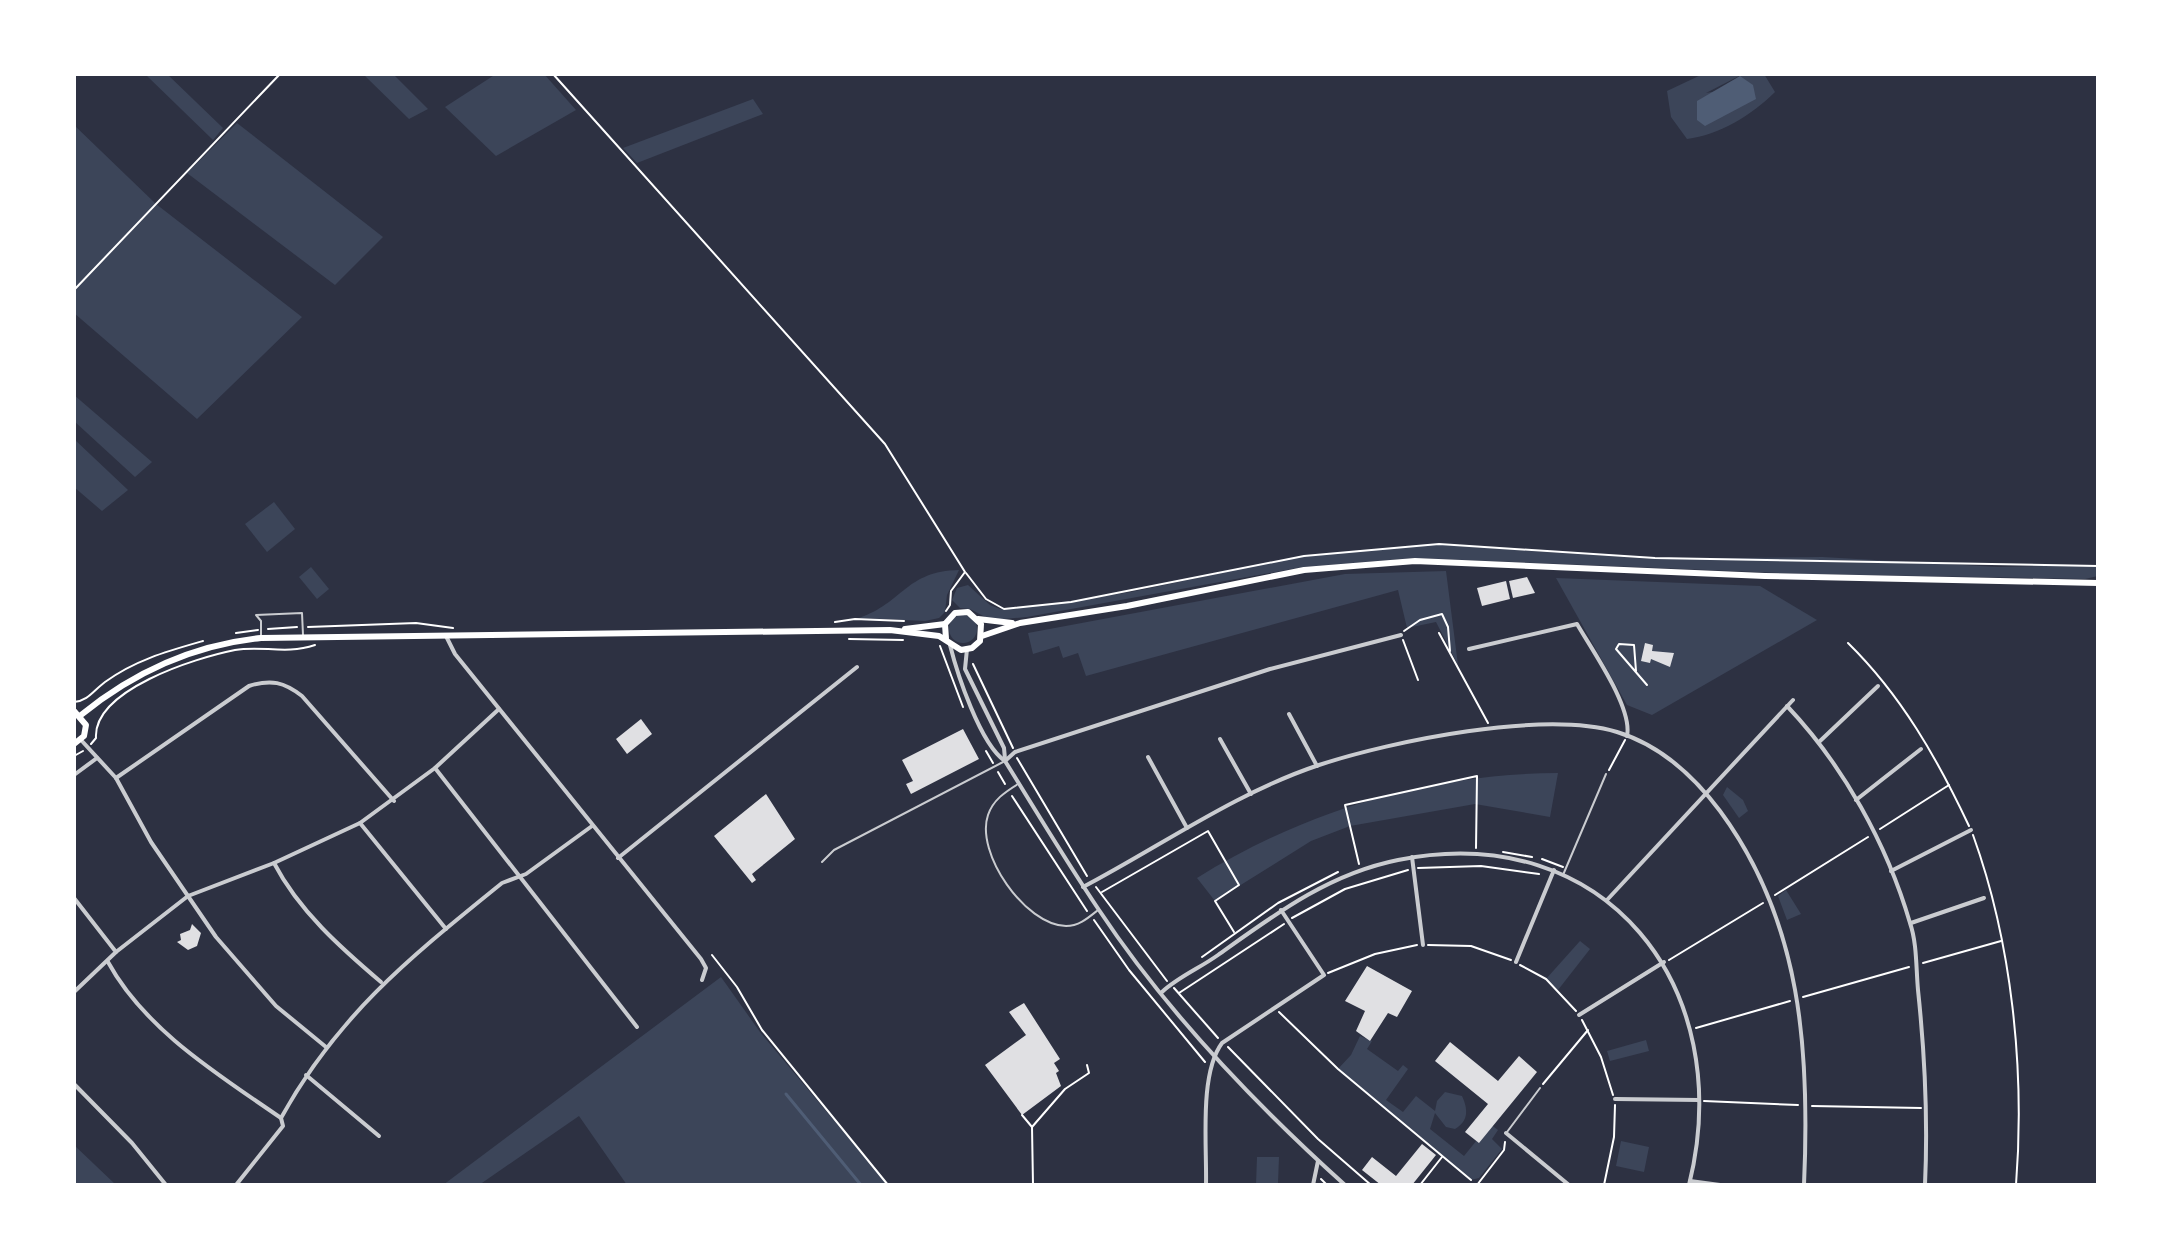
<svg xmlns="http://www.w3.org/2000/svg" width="2172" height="1259" font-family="Signika,sans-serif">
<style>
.green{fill:#3c4559;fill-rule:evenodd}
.water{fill:#4f5d75}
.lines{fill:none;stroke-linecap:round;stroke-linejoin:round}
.stream{stroke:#4f5d75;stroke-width:3}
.building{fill:#e0e0e3}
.path{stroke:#fff;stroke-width:2}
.service{stroke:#caccd0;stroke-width:2}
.minor{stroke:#caccd0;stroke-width:4}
.secondary{stroke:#fff;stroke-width:6}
</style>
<rect width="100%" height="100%" fill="#2d3142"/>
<g class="green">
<polygon points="145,74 167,74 223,128 213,140"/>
<polygon points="363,74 393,74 428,109 409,119"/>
<polygon points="496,74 544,74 576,110 496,156 445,107"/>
<path d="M1703,74H1764L1775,92C1752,115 1719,135 1687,139L1671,117L1667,91ZM1739,76L1752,85L1706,93Z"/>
<polygon points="753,99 763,114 637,163 623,148"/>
<polygon points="237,123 383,237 335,285 187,173"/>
<polygon points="74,125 156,204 302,317 197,419 74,313"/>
<polygon points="74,395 152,462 135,477 74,421"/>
<polygon points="74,439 128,490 102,511 74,487"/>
<polygon points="274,502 295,529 267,552 245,524"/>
<polygon points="1428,544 1653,559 1822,557 1998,567 2098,565 2098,576 2085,579 1805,574 1414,558 1303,567 1027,617 991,620 970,609 960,608 952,600 957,588 968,585 990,605 1000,609 1045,605 1131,592 1292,558"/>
<polygon points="311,567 329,589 317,599 299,577"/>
<path d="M959,570L947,595L945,612L939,618L925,621L859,618C903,603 906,571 959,570Z"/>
<polygon points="1446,571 1458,665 1436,622 1407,628 1398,590 1086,676 1078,653 1063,658 1059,646 1033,654 1028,633 1345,574"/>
<polygon points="1556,578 1760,586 1817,620 1652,715 1627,705"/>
<circle cx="963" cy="629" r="14"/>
<path d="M1558,773L1550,817L1475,804L1350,826L1311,841L1215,901L1197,878C1306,810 1430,774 1558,773Z"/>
<polygon points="1727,787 1743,800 1748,811 1739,818 1723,795"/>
<polygon points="1786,890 1801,914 1787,920 1778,896"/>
<polygon points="1580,941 1590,949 1558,990 1546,979"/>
<polygon points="721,977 760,1032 888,1185 627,1185 579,1116 479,1185 443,1185"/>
<path d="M1360,1036L1372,1041L1367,1049L1398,1071L1403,1065L1408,1069L1386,1100L1403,1112L1416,1096L1435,1111L1437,1101L1445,1092L1462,1096C1468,1109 1469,1121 1455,1129L1446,1127L1435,1113L1430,1129L1464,1156L1490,1124L1498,1130L1492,1139L1502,1149L1479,1178L1471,1180L1338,1069L1351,1055Z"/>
<polygon points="1646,1040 1649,1051 1610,1061 1607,1051"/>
<polygon points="1621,1141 1649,1147 1644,1172 1616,1166"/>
<polygon points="74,1145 116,1185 74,1185"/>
<polygon points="1257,1157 1279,1157 1278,1183 1256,1185"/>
</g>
<polygon class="water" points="1740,76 1753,85 1756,99 1705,126 1697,120 1697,101"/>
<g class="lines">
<polyline class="stream" points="786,1094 861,1185"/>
</g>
<g class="building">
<polygon points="1527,577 1535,593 1513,598 1509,581"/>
<polygon points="1506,581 1510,599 1482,606 1477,588"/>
<polygon points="1645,643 1653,645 1652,651 1674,653 1670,667 1651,659 1650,663 1641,661"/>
<polygon points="641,719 652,734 627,754 616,739"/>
<polygon points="963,729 979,759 911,794 906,784 913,781 902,760"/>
<polygon points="766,794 795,839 752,874 756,880 752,883 714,836"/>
<polygon points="192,924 201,933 197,946 188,950 177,942 181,940 180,934 190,930"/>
<polygon points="1367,966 1412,991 1397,1017 1388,1013 1370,1041 1356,1031 1365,1011 1345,1001"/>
<polygon points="1024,1003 1060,1059 1054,1063 1059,1071 1056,1073 1061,1086 1022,1115 985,1065 1026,1035 1009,1012"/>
<polygon points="1450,1042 1498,1081 1519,1056 1537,1072 1479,1143 1465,1132 1488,1104 1435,1061"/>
<polygon points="1422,1144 1436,1155 1412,1185 1381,1185 1362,1170 1372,1157 1396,1176"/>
</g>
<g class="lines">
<g class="path">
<polyline points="553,74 885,444 965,572 951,591 950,605 946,611"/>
<polyline points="74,290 280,74"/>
<polyline points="966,573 986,599 1004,609 1071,602 1304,556 1439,544 1655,558 2098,566"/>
<polyline points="835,622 855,619 904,621"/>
<polyline points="308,627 416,623 453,628"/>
<polyline points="268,629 297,627"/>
<polyline points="1404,631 1420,620 1442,614 1448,627 1450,651"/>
<polyline points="236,633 258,630"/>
<polyline points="1439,633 1488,723"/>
<polyline points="849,639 903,640"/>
<polyline points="1403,640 1418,680"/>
<path d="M1848,643C1901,695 1937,758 1969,826"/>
<polyline points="940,646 963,707"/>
<polyline points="973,664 1013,748"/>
<polyline points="1636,671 1634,645 1619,644 1616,649 1647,685"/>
<path d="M74,702C88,701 94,690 105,682C135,660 168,651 203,641"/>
<path d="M91,744L96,738C93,690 195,658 235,650C262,645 285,655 315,645"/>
<polyline points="986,751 993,763"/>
<polyline points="74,756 83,751"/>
<polyline points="1017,758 1087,876"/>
<polyline points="1609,770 1625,740"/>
<polyline points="998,772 1005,784"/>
<polyline points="1012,796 1087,911"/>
<polyline points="1880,829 1949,785"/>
<path d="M1973,835C2012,943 2025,1070 2016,1185"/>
<polyline points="1503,852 1532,857"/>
<polyline points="1542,859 1563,867"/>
<polyline points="1359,864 1345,805 1477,776 1476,848"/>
<polyline points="1418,868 1481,866 1539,874"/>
<polyline points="1096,887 1167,981"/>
<polyline points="1102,892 1208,831 1239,885 1215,901 1234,932"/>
<polyline points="1775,895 1868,837"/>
<polyline points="1292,918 1345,889 1408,870"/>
<polyline points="1094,920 1129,970 1205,1062"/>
<polyline points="1428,945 1471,946 1511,960"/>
<polyline points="712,955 737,987 762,1030 888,1185"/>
<polyline points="1202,957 1278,903 1338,872"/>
<polyline points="1669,960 1763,903"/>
<polyline points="1923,963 2001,941"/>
<polyline points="1520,965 1546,979 1576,1011"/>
<polyline points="1328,973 1375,954 1417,945"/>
<polyline points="1174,988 1218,1038"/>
<polyline points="1179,993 1284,924"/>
<polyline points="1803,997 1909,967"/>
<polyline points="1279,1012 1338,1069 1471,1180"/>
<polyline points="1582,1020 1601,1057 1613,1095"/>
<polyline points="1696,1028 1790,1001"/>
<polyline points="1228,1047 1318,1139 1371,1185"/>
<polyline points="1543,1084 1588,1030"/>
<polyline points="1704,1101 1798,1105"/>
<polyline points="1812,1106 1921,1108"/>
<polyline points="1022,1115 1032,1127"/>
<polyline points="1321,1179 1327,1185"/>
<polyline points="1033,1185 1032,1127 1065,1089 1089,1073 1087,1065"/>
<polyline points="1270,1185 1308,1184"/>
<polyline points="1420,1185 1442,1157"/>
<polyline points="1477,1185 1504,1150 1505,1142"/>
<polyline points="1604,1185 1614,1137 1615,1105"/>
</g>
<g class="service">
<polyline points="261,635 261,621 256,615 302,613 303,635"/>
<path d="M1018,784C1005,792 993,800 988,815C975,853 1025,925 1066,926C1079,926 1088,918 1098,910"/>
<polyline points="822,862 834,850 1003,762"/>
<polyline points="1563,875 1606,774"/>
<polyline points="1507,1132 1540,1088"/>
</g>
<g class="minor">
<polyline points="446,636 455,654 701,959 706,968 702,980"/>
<path d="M950,645C957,673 980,744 1005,761C1036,811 1066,861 1099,910C1166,1011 1255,1104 1345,1185"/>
<polyline points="967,649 965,669 1004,748 1005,759"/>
<path d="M1469,649L1577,624C1592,650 1633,708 1627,736"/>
<path d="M1787,706C1843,765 1887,844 1910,923C1917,943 1916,968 1918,990C1925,1056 1928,1119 1925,1185"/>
<polyline points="1289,714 1317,766"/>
<polyline points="1220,739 1251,794"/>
<polyline points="81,740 116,778 151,842 216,937 276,1006 326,1047"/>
<polyline points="1819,742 1878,686"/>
<polyline points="1148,757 1187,828"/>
<polyline points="1005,761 1015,752 1270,669 1401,635"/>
<polyline points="435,768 637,1027"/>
<polyline points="74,775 97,758"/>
<path d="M116,778L249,686C271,679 284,682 302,696L394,801"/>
<polyline points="1856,800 1921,749"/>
<polyline points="360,823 446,929"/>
<polyline points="1412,857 1423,945"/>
<polyline points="618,858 857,667"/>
<path d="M274,863C299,911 341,948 381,982"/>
<polyline points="1891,871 1971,830"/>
<path d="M1083,887C1161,846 1235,793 1319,765C1392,741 1543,710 1617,732C1660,745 1693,775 1720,811C1802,922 1810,1052 1804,1185"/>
<polyline points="74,898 116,952 74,992"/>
<polyline points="1607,900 1793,700"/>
<polyline points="1911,923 1984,898"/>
<polyline points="116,952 188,896 274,863 360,823 435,768 499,709"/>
<path d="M108,962C145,1030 219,1075 281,1118"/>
<polyline points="1516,962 1554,870"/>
<path d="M1162,992C1178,977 1200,968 1218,955C1274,915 1328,874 1398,860C1606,818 1738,988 1689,1185"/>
<polyline points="1579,1015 1664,962"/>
<polyline points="306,1075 379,1136"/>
<polyline points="74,1084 132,1143 166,1185"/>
<polyline points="1615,1099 1699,1100"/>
<polyline points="1506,1133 1569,1185"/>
<polyline points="1690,1181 1720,1185"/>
<path d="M236,1185L283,1126L281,1118C339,1013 412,956 502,883L526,874L592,826"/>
<path d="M1206,1185C1207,1145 1199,1074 1222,1043L1324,975L1281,910"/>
<polyline points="1313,1185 1318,1161"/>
</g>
<g class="secondary">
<polyline points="978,619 1012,623"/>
<polyline points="905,629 945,624"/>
<polyline points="982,636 1020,623 1127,606 1304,570 1415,561 1765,576 2098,583"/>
<polyline points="74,711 86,725 84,736 74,744"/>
<path d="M81,715C134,672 193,645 261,638L890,630L939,636L961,650L972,648L980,641L981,624L968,612L955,613L945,624L946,639"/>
</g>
</g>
<rect width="2172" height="1259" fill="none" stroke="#ffffff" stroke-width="152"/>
</svg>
